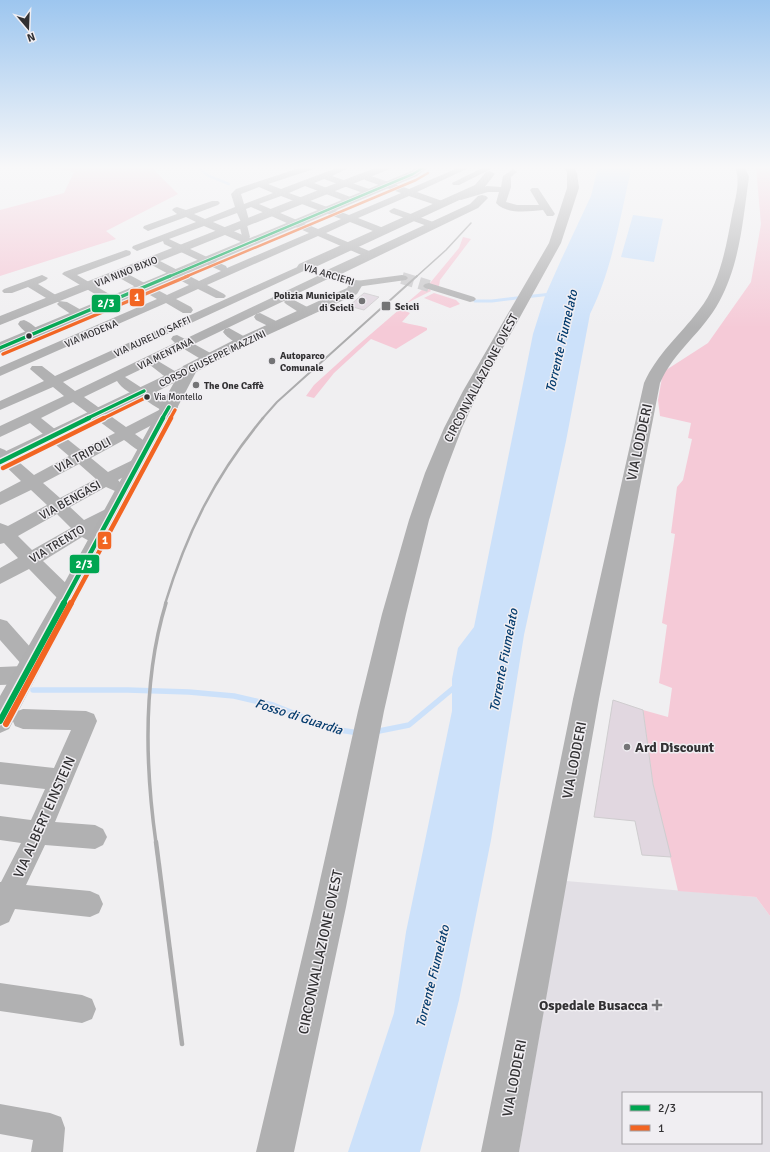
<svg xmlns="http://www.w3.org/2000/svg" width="770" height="1152" font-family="Signika,sans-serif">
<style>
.built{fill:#e2dfe5;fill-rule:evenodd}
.green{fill:#f5cad7}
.water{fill:#cce1fa}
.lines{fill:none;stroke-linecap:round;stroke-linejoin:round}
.stream-far2{stroke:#cce1fa;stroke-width:2.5}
.stream-far1{stroke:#cce1fa;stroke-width:3}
.stream{stroke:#cce1fa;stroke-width:5.5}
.building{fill:#e1d7e0;stroke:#cfcdcf}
.minor-tunnel{stroke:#cac9cb;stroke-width:12;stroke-dasharray:12 6;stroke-linecap:butt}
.pedestrian{fill:#b1b1b2;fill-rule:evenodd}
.minor{fill:#b1b1b2;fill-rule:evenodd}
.tertiary{fill:#b1b1b2;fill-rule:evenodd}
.secondary{fill:#b0b0b1;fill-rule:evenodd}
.rail-far4{stroke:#acacad;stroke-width:1.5}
.rail-far3{stroke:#acacad;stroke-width:2}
.rail-far2{stroke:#acacad;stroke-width:2.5}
.rail-far1{stroke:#acacad;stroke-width:3.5}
.rail{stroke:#acacad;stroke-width:4.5}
.bus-1-far3-casing{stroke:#f0eef2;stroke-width:4}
.bus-1-far2-casing{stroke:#f0eef2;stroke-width:5.5}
.bus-1-far1-casing{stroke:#f0eef2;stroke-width:7}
.bus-1-casing{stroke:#f0eef2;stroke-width:9}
.bus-2-far3-casing{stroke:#f0eef2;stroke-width:4}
.bus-2-far2-casing{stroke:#f0eef2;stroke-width:5.5}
.bus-2-far1-casing{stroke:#f0eef2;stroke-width:7}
.bus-2-casing{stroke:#f0eef2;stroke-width:9}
.bus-1-far3{stroke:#00a651;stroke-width:2.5}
.bus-1-far2{stroke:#00a651;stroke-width:3.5}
.bus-1-far1{stroke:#00a651;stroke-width:4.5}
.bus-1{stroke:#00a651;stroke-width:6}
.bus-2-far3{stroke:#f26522;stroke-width:2.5}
.bus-2-far2{stroke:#f26522;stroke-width:3.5}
.bus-2-far1{stroke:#f26522;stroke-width:4.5}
.bus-2{stroke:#f26522;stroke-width:6}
.poi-dot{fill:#747476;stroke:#f0eef2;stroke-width:1.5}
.bus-dot{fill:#323133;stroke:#f0eef2;stroke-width:1.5}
.labels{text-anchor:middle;stroke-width:3;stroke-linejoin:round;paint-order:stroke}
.far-bus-label{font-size:9px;fill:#323133;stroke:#f0eef2;text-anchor:start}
.far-street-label{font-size:10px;fill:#323133;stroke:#f0eef2}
.far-poi-label{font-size:10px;font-weight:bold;fill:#323133;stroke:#f0eef2;text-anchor:start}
.street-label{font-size:12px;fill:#323133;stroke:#f0eef2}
.water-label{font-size:13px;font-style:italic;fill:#053c6e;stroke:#f0eef2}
.near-street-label{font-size:14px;fill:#323133;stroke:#f0eef2}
.near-poi-label{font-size:14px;font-weight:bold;fill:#323133;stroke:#f0eef2;text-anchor:start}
.line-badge{stroke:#f0eef2;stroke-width:1.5}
.badge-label{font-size:11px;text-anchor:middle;font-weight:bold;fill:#fff}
</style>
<rect width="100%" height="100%" fill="#f0eff1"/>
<path class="built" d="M566,881L756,897L770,916V1152H519ZM623,1093H761V1143H623Z"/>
<g class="green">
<polygon points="49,167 151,167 178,194 106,231 116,239 0,276 0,210 64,193 74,172"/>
<polygon points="756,167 770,167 770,916 756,897 678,891 653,784 643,710 668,717 672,688 659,683 667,625 662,623 675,534 671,533 677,487 683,480 692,439 688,438 691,423 660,416 658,400 663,372 708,343 751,282 761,224"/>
<path d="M463,237L471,239L440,280L439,286L428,287L431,291L409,302L401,309L410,313L402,322C411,325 419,325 427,328V330L396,349L371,339L334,373L314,398L306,396L314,385L357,346L430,283L459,248Z"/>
<polygon points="434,293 456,300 460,304 450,308 424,298"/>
</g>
<g class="water">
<path d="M598,167H626L631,170C620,218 612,270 590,314L566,441L524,635L491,840L459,1000L420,1152H348L394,1013L406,932L452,711V679L458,648L474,627L533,334L545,296L561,260L591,196Z"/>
<polygon points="633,215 663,219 654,262 621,257"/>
</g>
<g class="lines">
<polyline class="stream-far2" points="197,167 209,176 229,184"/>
<polyline class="stream-far1" points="475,301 492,301 551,294"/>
<g class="stream">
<polyline points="33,690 128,690 189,692 234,696 273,705 333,729 359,733"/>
<polyline points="374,732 409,725 456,686"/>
</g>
</g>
<g class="building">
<polygon points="364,293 379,297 364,310 349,306"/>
<polygon points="613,700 643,710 653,784 671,857 642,855 635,821 594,817"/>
</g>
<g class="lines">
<polyline class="minor-tunnel" points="402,278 429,286"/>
<path class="pedestrian" d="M237,223H240L247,225L250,237C248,240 243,242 239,241L238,239L242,236L240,228L236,225Z"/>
<g class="minor">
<path d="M302,167H315L314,169L268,184L281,189L339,167H351L332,176L372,190L374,192L372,194H366L324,179L314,183L353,198L355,200L353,202H347L305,186L289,193L349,215L401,193L365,180L364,178L365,176H371L409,189L460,167H471L417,192L445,202L447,204L445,206H439L409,196L358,218L386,229L387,231L386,233H378L350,222L326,233L374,253L375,255L374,257H366L318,236L207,285L224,294L226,296L224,298H216L198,289L176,299L191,307L193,310L191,313H183L166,303L0,376V367L157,299L116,276L114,274L116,272H124L167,295L189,285L148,263L147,261L148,259H156L199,281L221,271L164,244L163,241L137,251L132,248L133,246L196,222L186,217L148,231L143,228L144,226L177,214L172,210L174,208L177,207L186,210L212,201H218L220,203L218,205L194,214L205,219L235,207L231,194L236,189ZM259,187L273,193L244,204L241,194ZM281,196L341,219L318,229L259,204ZM251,207L309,233L227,268L226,266L169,239L204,226L246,244H254L255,242L254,240L213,222L237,213L241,222H247L249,220L246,209Z"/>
<polygon points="484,167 493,168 459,185 453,185 452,183"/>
<path d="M513,169L517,172L511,177V187L506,202L517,205H539L530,190L532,188H538L555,214L553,216H547L543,210C529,211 507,215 496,203L499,192H488L461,200L456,197L458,195L487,186L501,187L503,176Z"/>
<polygon points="394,208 436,223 438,225 436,227 430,227 391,213 389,211"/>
<polygon points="126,250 130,251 131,253 130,255 77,275 116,298 118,300 116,302 108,302 62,274 64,272"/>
<path d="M304,264L308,265L309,267L308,269L63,382L75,391L175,343L171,339L173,336L177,335L185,339L326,272H334L336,274L334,276L286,299L294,300L311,309L313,312L311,315H303L286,304L284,302L286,300L194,344L214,355L215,358L214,361H204L184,349L158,361L178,373L180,376L178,379H168L150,365L125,377L145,390L147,393L145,396C135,398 122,389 117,381L84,397L126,427L161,409L166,408L171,409L173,412L171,415L135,434L151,446L154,449L151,452C140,455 133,446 124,440L91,458L108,472L139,457L144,458L147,462L144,466L118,480L123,486L121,490L115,491L106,487L70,507L84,520L114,505L120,507L122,511L120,515L95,530L100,536L97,540L91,542L82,537L43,561L75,592L77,597L75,602L68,604L61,602L29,569L0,584V568L18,558L4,543L0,544V523L8,526L47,505L31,490L0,505V492L21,481L0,461V448L5,450L34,475L69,456L30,423L0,437V426L64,396L53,387L0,410V401L44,381L30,369L32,366H42L55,376ZM73,402L115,433L81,450L41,418ZM79,464L96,479L60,498L43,483ZM57,514L71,528L32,550L18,536Z"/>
<polygon points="42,275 48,278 46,280 38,284 59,297 61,299 59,301 67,302 83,311 85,314 83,317 75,317 59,306 57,304 59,302 51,301 28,287 12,293 4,293 2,291 4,289"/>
<polygon points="402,275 406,276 408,278 406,280 356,287 350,284 356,281"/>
<polygon points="429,283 474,297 476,299 474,301 470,302 425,288 423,286 425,284"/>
<polygon points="260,313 280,323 282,326 280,329 276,330 256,320 254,317 256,314"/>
<path d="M24,320C30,322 37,328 41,333L39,336C31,338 23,331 18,324L20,321Z"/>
<path d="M229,328L247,338L249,341L247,344C239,346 228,339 223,332L225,329Z"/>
<polygon points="0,619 7,621 39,657 42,663 39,669 34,671 36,675 33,681 26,684 0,685 0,667 23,666 0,640"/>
<polygon points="23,709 86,711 94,714 97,721 55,822 95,825 103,829 107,837 103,845 95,849 45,845 26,885 90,891 99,895 103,904 99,913 90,917 15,909 9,922 0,926 0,882 1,882 21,843 0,840 0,816 31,820 45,789 0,784 0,762 54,768 71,730 23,729 15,726 12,719 15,712"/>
<polygon points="0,983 82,995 92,999 96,1009 92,1019 82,1023 0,1011"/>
<polygon points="0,1104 50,1113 61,1117 65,1128 63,1152 31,1152 33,1140 0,1134"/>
</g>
<g class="tertiary">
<polygon points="377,167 391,167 390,169 0,325 0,316"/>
<polygon points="417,167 429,167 417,176 0,353 0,342 409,172"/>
<path d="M735,167H745L749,177C743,219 740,264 719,302C703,332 674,351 660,383L599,699L519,1152H481L573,699L644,383C657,354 680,335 699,310C720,284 726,247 732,215C735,199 741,182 735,167Z"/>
<path d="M189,364L195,366L197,369L195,372L156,392L175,403L178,407L175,411C163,414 153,405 143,398L7,466L0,468V454Z"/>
</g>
<g class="secondary">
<polygon points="564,167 574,167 577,173 579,188 561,243 479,391 462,428 445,473 429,520 406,614 384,711 346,907 294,1152 256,1152 314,907 358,711 382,614 409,520 425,473 444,428 463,391 549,243 567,188 567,173"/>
<polygon points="490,171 495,174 483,189 309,270 299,270 297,267 299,264 475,185 486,172"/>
<polygon points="482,195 486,196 488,198 478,208 335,277 325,277 323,274 325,271 470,204 478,196"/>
<polygon points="356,280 361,281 363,284 357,294 248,344 196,372 9,729 0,733 0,696 60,591 183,366 238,338 347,288 351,281"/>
</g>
<polyline class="rail-far4" points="416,277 446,250 471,223"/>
<polyline class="rail-far3" points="262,419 277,402 417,276"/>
<path class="rail-far2" d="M165,604C187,532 215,476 263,418"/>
<path class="rail-far1" d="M156,843C145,765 143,678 166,603"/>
<polyline class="rail" points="156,842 182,1044"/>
<g class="bus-1-far3-casing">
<polyline id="bus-1-far3" points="168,277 413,174 424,167"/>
</g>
<g class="bus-1-far2-casing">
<g id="bus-1-far2">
<polyline points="0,348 170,276"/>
<polyline points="86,419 144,391"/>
<polyline points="162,419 169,407"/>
</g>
</g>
<g class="bus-1-far1-casing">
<g id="bus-1-far1">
<polyline points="0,462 89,418"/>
<polyline points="63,604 163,418"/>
</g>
</g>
<g class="bus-1-casing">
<polyline id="bus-1" points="0,721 64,603"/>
</g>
<g class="bus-2-far3-casing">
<polyline id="bus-2-far3" points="185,277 416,180 428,173"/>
</g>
<g class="bus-2-far2-casing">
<g id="bus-2-far2">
<polyline points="3,354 188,276"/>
<polyline points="102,419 147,397"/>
<polyline points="170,419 175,410"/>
</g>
</g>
<g class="bus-2-far1-casing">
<g id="bus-2-far1">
<polyline points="3,468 104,418"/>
<polyline points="71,604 171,418"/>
</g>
</g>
<g class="bus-2-casing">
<polyline id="bus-2" points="6,724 71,603"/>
</g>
<use href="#bus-1-far3" class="bus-1-far3"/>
<use href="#bus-1-far2" class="bus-1-far2"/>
<use href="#bus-1-far1" class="bus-1-far1"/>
<use href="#bus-1" class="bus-1"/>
<use href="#bus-2-far3" class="bus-2-far3"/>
<use href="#bus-2-far2" class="bus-2-far2"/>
<use href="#bus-2-far1" class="bus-2-far1"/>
<use href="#bus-2" class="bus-2"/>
</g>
<linearGradient id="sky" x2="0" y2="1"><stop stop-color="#9dc6ef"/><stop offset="0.51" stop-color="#f8f8f9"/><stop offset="1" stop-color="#f8f8f9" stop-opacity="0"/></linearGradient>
<rect width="770" height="328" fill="url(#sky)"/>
<g class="poi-dot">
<circle cx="362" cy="301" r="4"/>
<rect x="381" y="301" width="10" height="10" rx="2"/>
<circle cx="272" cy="361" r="4"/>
<circle cx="196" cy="385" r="4"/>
<circle cx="627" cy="747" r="4"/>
<path d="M655 999h4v4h4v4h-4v4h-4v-4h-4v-4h4z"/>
</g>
<g class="bus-dot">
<circle cx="29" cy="336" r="3.5"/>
<circle cx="147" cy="397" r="3.5"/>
</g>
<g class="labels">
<g class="far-bus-label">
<text x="154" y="400">Via Montello</text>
</g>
<g class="far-street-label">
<text transform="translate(126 271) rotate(-22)" y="4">VIA NINO BIXIO</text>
<text transform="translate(329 274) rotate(17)" y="4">VIA ARCIERI</text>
<text transform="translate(91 333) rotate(-23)" y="4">VIA MODENA</text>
<text transform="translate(152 336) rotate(-25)" y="4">VIA AURELIO SAFFI</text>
<text transform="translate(165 353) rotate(-26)" y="4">VIA MENTANA</text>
<text transform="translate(212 358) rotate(-26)" y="4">CORSO GIUSEPPE MAZZINI</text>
</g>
<g class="far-poi-label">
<text x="354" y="299" text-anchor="end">Polizia Municipale<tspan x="354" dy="12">di Scicli</tspan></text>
<text x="395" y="310">Scicli</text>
<text x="280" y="359">Autoparco<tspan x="280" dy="12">Comunale</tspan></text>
<text x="204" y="389">The One Caffè</text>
</g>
<g class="street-label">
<text transform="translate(481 378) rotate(-62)" y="4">CIRCONVALLAZIONE OVEST</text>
<text transform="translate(83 455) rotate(-28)" y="4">VIA TRIPOLI</text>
<text transform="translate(70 500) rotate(-29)" y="4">VIA BENGASI</text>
<text transform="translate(57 544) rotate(-31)" y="4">VIA TRENTO</text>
</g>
<g class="water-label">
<text transform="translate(561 341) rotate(-77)" y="5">Torrente Fiumelato</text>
<text transform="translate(503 660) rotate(-79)" y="5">Torrente Fiumelato</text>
<text transform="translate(299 716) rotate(18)" y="5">Fosso di Guardia</text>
<text transform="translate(432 976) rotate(-76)" y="5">Torrente Fiumelato</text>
</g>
<g class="near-street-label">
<text transform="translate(639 442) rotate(-78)" y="5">VIA LODDERI</text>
<text transform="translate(574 760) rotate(-79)" y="5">VIA LODDERI</text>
<text transform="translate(44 817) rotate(-66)" y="5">VIA ALBERT EINSTEIN</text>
<text transform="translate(320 952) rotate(-78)" y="5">CIRCONVALLAZIONE OVEST</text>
<text transform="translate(514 1078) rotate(-79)" y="5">VIA LODDERI</text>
</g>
<g class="near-poi-label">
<text x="635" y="752">Ard Discount</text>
<text x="648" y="1010" text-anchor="end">Ospedale Busacca</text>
</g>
</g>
<g class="line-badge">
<rect x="129" y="288" width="16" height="19" rx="4" fill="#f26522"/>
<rect x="91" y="294" width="30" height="19" rx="4" fill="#00a651"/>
<rect x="97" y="531" width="15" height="19" rx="4" fill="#f26522"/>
<rect x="69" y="554" width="31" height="20" rx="4" fill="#00a651"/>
</g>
<g class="badge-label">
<text x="137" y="301">1</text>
<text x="106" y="307">2/3</text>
<text x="105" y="544">1</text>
<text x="84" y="568">2/3</text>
</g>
<rect x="622" y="1092" width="140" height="52" fill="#f0eef2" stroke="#a4a2a6"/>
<rect x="630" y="1105" width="20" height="6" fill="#00a651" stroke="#a4a2a6"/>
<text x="658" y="1112" font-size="12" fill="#323133">2/3</text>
<rect x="630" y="1125" width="20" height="6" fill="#f26522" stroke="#a4a2a6"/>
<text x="658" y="1132" font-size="12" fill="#323133">1</text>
<g transform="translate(28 28) rotate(161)" stroke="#f0eef2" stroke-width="3" paint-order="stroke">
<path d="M0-3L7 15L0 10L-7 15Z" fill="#323133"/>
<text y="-6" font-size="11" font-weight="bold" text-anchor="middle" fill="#323133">N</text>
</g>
</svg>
